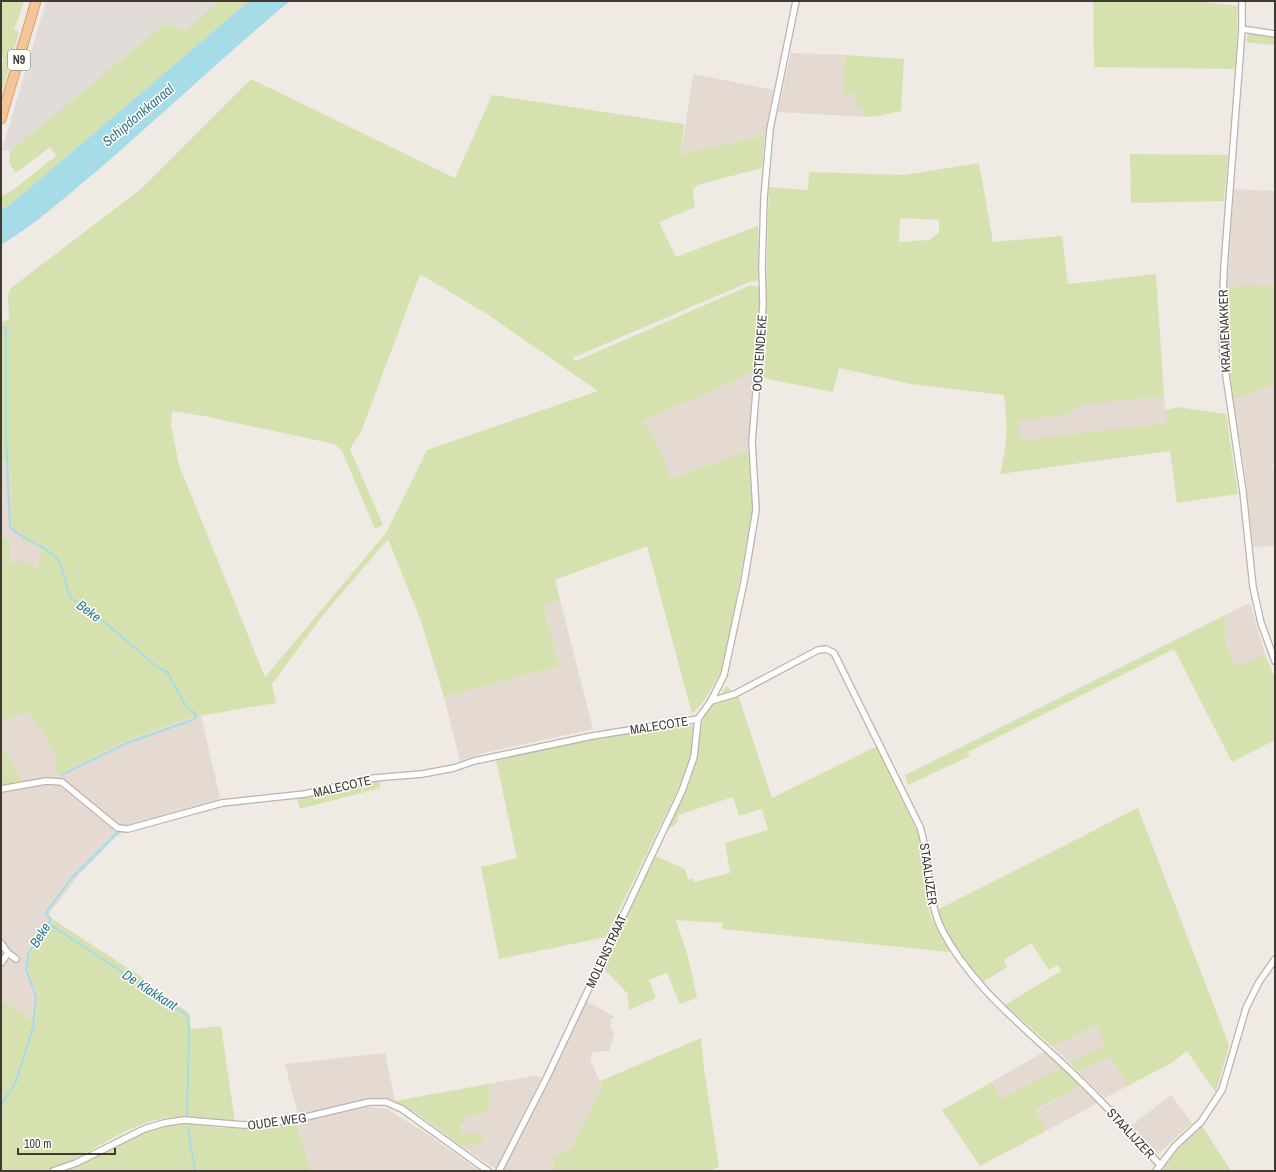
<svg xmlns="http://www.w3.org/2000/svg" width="1276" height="1172" font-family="'Archivo Narrow',sans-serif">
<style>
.residential{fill:#e4dad2}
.industrial{fill:#e2dcd9}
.green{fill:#d6e1b0;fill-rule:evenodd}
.water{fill:#a5dce8}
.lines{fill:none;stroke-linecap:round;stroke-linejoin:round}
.stream{stroke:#a5dce8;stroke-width:2}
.minor-casing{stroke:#beb2ab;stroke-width:8}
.primary-casing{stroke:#d79e6b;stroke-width:11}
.minor{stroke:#fff;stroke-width:5.5}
.primary{stroke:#f4c599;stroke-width:9}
.labels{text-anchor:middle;stroke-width:3;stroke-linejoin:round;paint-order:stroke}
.shield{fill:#fff;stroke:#7b7472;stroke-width:1}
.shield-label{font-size:12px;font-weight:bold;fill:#423935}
.street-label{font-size:13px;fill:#423935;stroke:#fff}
.water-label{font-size:14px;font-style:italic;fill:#327b8d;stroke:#fff}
</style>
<rect width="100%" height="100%" fill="#f0eae4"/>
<g class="residential">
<polygon points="791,53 845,55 842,93 857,94 857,106 865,107 864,117 778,112"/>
<polygon points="693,74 774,90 765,135 681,154"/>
<polygon points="1234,189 1275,191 1275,284 1227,287"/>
<polygon points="754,372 748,451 670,478 664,456 662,457 658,445 643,421"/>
<polygon points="1275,385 1275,461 1273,464 1275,482 1275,546 1253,547 1244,465 1232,400"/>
<polygon points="1164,396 1167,423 1021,440 1019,421 1065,415 1080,405"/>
<polygon points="1,461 10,461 21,534 20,539 42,549 37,569 10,564 10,540 4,538 1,533"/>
<polygon points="560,600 593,729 484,753 460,761 444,697 559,666 543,604"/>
<polygon points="1250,603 1265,655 1236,667 1226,643 1225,615"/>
<polygon points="28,710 56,754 59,774 132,738 201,715 222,807 135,831 122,833 116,837 78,876 48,915 54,920 29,956 26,964 36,986 38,998 36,1022 1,1000 1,793 25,788 1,742 1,723"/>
<polygon points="586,1001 615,1017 610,1020 612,1024 610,1026 615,1036 613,1037 609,1051 593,1052 590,1059 602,1087 571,1149 552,1157 555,1171 503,1171"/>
<polygon points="1096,1025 1106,1045 1070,1063 1053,1047"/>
<polygon points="1045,1051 1062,1067 1000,1099 992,1082"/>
<polygon points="385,1053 395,1101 372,1098 298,1115 285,1064"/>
<polygon points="1111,1057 1127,1086 1105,1098 1078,1072"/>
<polygon points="533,1076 542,1077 496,1169 461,1146 483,1143 461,1135 459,1128 463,1125 462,1117 490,1111 488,1084"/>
<polygon points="1080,1086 1098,1103 1046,1131 1035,1111"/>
<polygon points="1171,1095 1192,1123 1158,1154 1131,1126"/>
<polygon points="365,1106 387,1109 429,1135 479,1171 311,1171 296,1122"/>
</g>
<polygon class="industrial" points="46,1 219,1 186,30 166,23 10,151 2,150"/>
<g class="green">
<polygon points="1,1 24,2 14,30 19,32 1,97 1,70 4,59 1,57"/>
<polygon points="219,1 249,1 18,198 1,211 1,196 13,190 56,156 50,147 16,173 9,163 10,151 166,23 186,30"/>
<polygon points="1093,1 1197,1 1238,6 1236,69 1094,67"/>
<polygon points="1252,33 1275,36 1275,45 1250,43 1246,41 1248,34"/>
<polygon points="845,55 904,59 901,111 878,116 864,117 864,107 856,106 857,94 842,94"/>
<path d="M251,79L455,178L492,95L684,124L681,154L765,135L762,168L697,185L693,190L695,207L659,222L676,257L758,226L759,280L747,283L572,358L576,361L751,285L760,287L761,305L754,372L643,421L658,445L662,457L664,456L671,478L748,451L753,507L730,633L720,674L705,700L692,714L647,546L555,580L560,600L543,604L559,666L444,697L421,621L388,539L323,615L272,684L276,703L193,717L132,738L59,774L54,772L57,764L56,754L28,711L1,723V533L4,538L10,540V564C18,558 30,562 37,569L42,549L20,539L21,534L11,527L10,461H1V322L9,319L8,295L11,288L141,189ZM420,274L490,316L598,391L427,450L386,533L265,677L179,465L171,425L172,411L204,416L334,444L342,451L375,529L383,525L350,449L361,432Z"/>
<polygon points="1130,154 1228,155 1224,201 1131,203"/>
<path d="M979,163L993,242L1062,236L1068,284L1156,274L1164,396L1080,405L1066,415L1019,421L1021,440L1167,423L1165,410L1178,407L1226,414L1238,494L1177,503L1170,451L1000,474C1007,447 1008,424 1004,395L911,384L839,368L833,392L763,378L766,344L763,343C767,291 767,239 769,187L808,190L809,172L904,175ZM900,218L939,220V233L929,240L899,242Z"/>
<polygon points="1275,284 1275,385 1232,400 1226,350 1227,287"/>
<polygon points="1225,615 1226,643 1236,666 1265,655 1275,678 1275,740 1232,762 1174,649 968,752 970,756 908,785 905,775"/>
<polygon points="726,686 729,687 733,698 738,695 772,798 877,746 920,838 926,894 930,915 950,952 722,929 723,923 676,920 688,957 697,998 680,1004 667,973 649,980 656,998 629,1010 627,993 602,967 655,856 685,869 688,880 692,878 694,882 730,873 725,843 768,830 762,809 739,816 733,797 678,815 678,821 673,827 668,827 695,767 702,723 705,713 713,704 724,699 722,693"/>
<polygon points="690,724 693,727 691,755 683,779 606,937 499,959 481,867 517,858 496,760 591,739"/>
<polygon points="1,742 22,781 16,784 1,785"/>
<polygon points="380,781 380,788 300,809 297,799"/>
<path d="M1138,808L1229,1045L1216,1093L1187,1051L1170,1064L1127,1086L1111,1057L1078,1072L1070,1063L1106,1045L1096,1025L1053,1047L1005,1005L1061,971L1058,965L1049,970L1031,943L1004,960L1007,967L983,982C962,962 947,936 937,910Z"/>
<path d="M54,920L149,982L148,986L185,1010L190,1015L191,1029L221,1026L235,1122C211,1120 184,1114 160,1119C118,1128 85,1160 43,1171C31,1172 14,1171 1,1171V1000L36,1022C38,995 37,989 26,964L29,956Z"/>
<polygon points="701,1038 704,1069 719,1167 708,1171 555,1171 552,1157 571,1149 602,1087 600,1081"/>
<polygon points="1062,1067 1080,1086 1035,1110 1046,1131 980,1166 942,1110 992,1082 1000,1099"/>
<polygon points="488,1084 490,1111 463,1117 465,1122 459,1128 461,1135 483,1132 483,1143 461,1146 416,1113 395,1101"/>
<polygon points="296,1122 311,1171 66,1171 146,1131 181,1123 222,1128 259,1127"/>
<polygon points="1202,1126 1231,1171 1161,1171 1178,1149"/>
</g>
<path class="water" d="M249,1H290C222,57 159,118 92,175C62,200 34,225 1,245V211L18,198Z"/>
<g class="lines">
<g class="stream">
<path d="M1,329L6,327V437L10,527C24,541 44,544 57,559C66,571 64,585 71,598L108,625L157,667L167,672L186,706L196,714L195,719L127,743L61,775"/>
<polyline points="49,924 187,1015 189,1030 187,1115"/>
<polyline points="1,1105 16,1082 33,1027 36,997 26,969 29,952 51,920 46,913 70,880 118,832"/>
<polyline points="188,1128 195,1171"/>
</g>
<g class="minor-casing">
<g id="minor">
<polyline points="1242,1 1242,29 1224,268 1222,322 1223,355 1243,492 1253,587 1261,623 1275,661"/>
<polyline points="1242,29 1275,34"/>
<path d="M711,701L735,694L818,650L826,649L834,653L920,827C931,861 926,898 942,930C970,984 1020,1024 1063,1064C1097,1096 1129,1130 1160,1165"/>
<polyline points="1,789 46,781 62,782 118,828 128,829 222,803 305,794 374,778 422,774 454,768 474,761 592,736 698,719"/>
<polyline points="1,943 8,953 16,959"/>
<polyline points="1,963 8,953"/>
<polyline points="53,1171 76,1163 144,1129 164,1123 184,1120 244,1125 271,1123 306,1117 369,1102 386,1102 402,1109 488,1171"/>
<polyline points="499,1171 547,1077 682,791 694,757 698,719 711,701 724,675 744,582 756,510 752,442 763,304 762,267 764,198 770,129 796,1"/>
<polyline points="1156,1171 1175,1146 1201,1122 1222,1090 1246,1008 1259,982 1275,959"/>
</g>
</g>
<g class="primary-casing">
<polyline id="primary" points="1,119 36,1"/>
</g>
<use href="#minor" class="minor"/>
<use href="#primary" class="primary"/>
</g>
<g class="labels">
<rect class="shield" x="8" y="50" width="22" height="20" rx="3"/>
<g class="shield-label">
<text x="19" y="64">N9</text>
</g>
<g class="street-label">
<text transform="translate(1224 331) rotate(-92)" y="5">KRAAIENAKKER</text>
<text transform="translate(759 353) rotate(-86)" y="5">OOSTEINDEKE</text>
<text transform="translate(659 725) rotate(-9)" y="5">MALECOTE</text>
<text transform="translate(342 786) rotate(-13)" y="5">MALECOTE</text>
<text transform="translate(929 874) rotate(82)" y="5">STAALIJZER</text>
<text transform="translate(606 951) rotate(-65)" y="5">MOLENSTRAAT</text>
<text transform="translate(277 1121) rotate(-8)" y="5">OUDE WEG</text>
<text transform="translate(1131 1133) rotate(47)" y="5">STAALIJZER</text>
</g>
<g class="water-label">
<text transform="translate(138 115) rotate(-40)" y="5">Schipdonkkanaal</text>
<text transform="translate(89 611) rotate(36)" y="5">Beke</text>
<text transform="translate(40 935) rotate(-58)" y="5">Beke</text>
<text transform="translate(150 990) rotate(33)" y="5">De Klakkant</text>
</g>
</g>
<rect width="1276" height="1172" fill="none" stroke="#423935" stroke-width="4"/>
<path d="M18 1148v6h97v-6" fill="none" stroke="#423935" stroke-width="2"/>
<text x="24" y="1148" font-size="12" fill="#423935" stroke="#ffffff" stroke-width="3" paint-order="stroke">100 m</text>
</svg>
